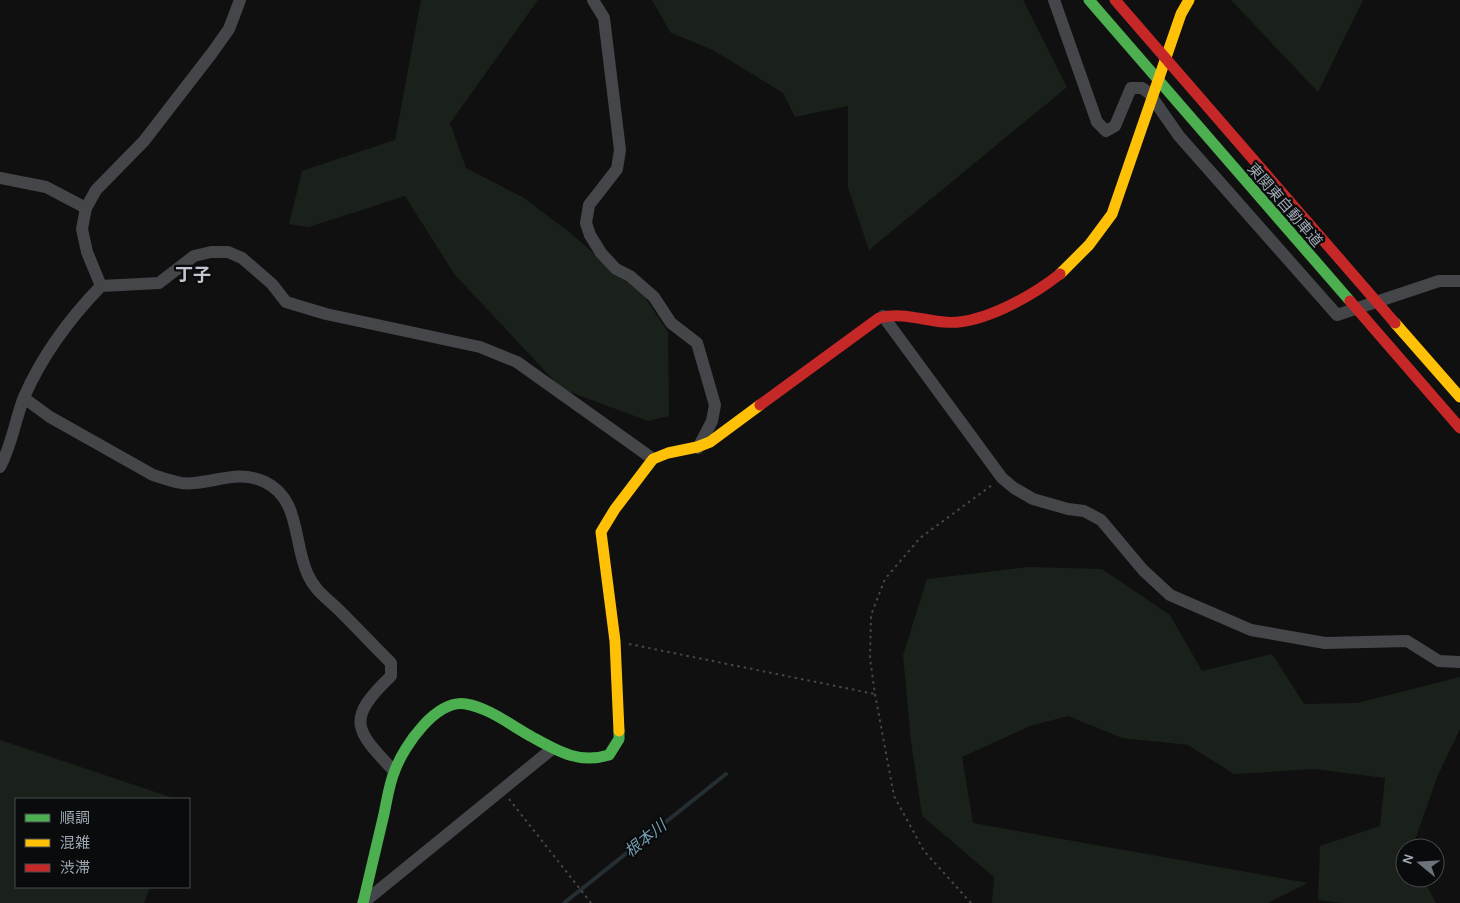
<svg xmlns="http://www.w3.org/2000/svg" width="1460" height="903" font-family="Karla,'Noto Sans JP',sans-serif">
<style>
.green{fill:#1a211a}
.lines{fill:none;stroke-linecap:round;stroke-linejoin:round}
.stream{stroke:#252f33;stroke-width:4}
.path{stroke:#45474b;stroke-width:2;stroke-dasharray:2.5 4;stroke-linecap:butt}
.street{stroke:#444649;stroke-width:12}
.fast{stroke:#4caf50;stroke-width:11}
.slow{stroke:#ffc107;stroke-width:11}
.jam{stroke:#c62828;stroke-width:11}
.labels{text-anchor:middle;stroke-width:4.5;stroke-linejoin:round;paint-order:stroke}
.street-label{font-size:15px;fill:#9fa8b3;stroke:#0a0b0c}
.water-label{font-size:16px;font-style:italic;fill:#739eb1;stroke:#0a0b0c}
.quarter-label{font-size:18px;font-weight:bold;fill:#c1c6cf;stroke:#0a0b0c}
</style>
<rect width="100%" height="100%" fill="#101010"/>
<g class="green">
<polygon points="421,0 538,0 450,123 466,168 524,198 569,232 644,296 668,332 669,416 648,421 562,389 455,275 405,196 309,227 289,224 302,171 395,140"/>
<polygon points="652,0 1023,0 1067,87 869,250 848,187 848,106 795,117 783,93 713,50 671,33"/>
<polygon points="1231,0 1363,0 1318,92"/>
<polygon points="1028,567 1102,569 1170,615 1202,671 1272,654 1304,704 1357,703 1460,677 1460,729 1438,775 1412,848 1405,848 1405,878 1423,878 1436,903 1343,903 1318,900 1320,846 1380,826 1385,778 1314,769 1234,774 1188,745 1122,738 1068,716 1030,726 962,757 973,823 1308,883 1268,903 992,903 994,877 922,816 911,741 903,655 927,579"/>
<polygon points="0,740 176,799 16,799 16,887 150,887 144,903 0,903"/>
</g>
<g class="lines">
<polyline class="stream" points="564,903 726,774"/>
<g class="path">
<polyline points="629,644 875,694"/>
<polyline points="509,799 591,903"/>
<polyline points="971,903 924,851 894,796 875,694 870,659 871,615 885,579 920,538 992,485"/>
</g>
<g class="street">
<polyline points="593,0 604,18 620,150 617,169 589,205 586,223 590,235 601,253 616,269 630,276 654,297 671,323 697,343 715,405 712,421 698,448"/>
<polyline points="1054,0 1097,122 1106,131 1115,126 1131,88 1142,88 1149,93 1179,136 1337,315 1439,281 1460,281"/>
<polyline points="0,178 46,187 86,208"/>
<polyline points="101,286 87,252 82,229 86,208 96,190 144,141 212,53 229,29 240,0"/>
<polyline points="883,316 1002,478 1014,488 1033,499 1068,509 1084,511 1101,520 1143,570 1170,595 1251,630 1325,643 1407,641 1439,661 1460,662"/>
<path d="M24,398L50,417L153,475C166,479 181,485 194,483C219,481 240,470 265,482C301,499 293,544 308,575C315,591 328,599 340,611C357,628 374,646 391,663V676C345,720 355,730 394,771"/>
<path d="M0,467C12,445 15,420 24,397C42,356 70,318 101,286L159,283L194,256L211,252H228L242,258L272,284L286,302L326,314L480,347L517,362L653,459"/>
<polyline points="363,903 552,749"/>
</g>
<g class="fast">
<polyline points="1089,0 1350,301"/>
<path d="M363,903C370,873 377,844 384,814C387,800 389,784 395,770C404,746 436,699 466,704C490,708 513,727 534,738C559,752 580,764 609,755L619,739V731"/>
</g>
<g class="slow">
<polyline points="1060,274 1089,245 1112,214 1181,14 1189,0"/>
<polyline points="1395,323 1460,397"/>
<polyline points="619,731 615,641 601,532 615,509 653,459 668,453 697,447 710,442 760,405"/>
</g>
<g class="jam">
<polyline points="1115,0 1395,323"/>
<polyline points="1350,301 1460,428"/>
<path d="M760,405L879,318C902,312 921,320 944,322C980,326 1032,296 1060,274"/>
</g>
</g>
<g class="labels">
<g class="street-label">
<text transform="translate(1285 205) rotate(49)" y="5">東関東自動車道</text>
</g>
<g class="water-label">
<text transform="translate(645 838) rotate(-39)" y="6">根本川</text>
</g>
<g class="quarter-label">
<text x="193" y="281">丁子</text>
</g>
</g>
<rect x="15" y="798" width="175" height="90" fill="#0a0b0c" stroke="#464a4f"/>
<rect x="25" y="814" width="25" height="8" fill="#4caf50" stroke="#464a4f"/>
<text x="60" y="823" font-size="15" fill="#9fa8b3">順調</text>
<rect x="25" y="839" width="25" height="8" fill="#ffc107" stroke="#464a4f"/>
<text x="60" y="848" font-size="15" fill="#9fa8b3">混雑</text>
<rect x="25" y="864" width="25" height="8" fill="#c62828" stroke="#464a4f"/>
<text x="60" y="873" font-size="15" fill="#9fa8b3">渋滞</text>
<g transform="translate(1420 863) rotate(288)"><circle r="24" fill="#0a0b0c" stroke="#464a4f"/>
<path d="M0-4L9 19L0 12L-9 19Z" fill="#6d737a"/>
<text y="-8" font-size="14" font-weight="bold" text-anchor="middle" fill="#9fa8b3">N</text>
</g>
</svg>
